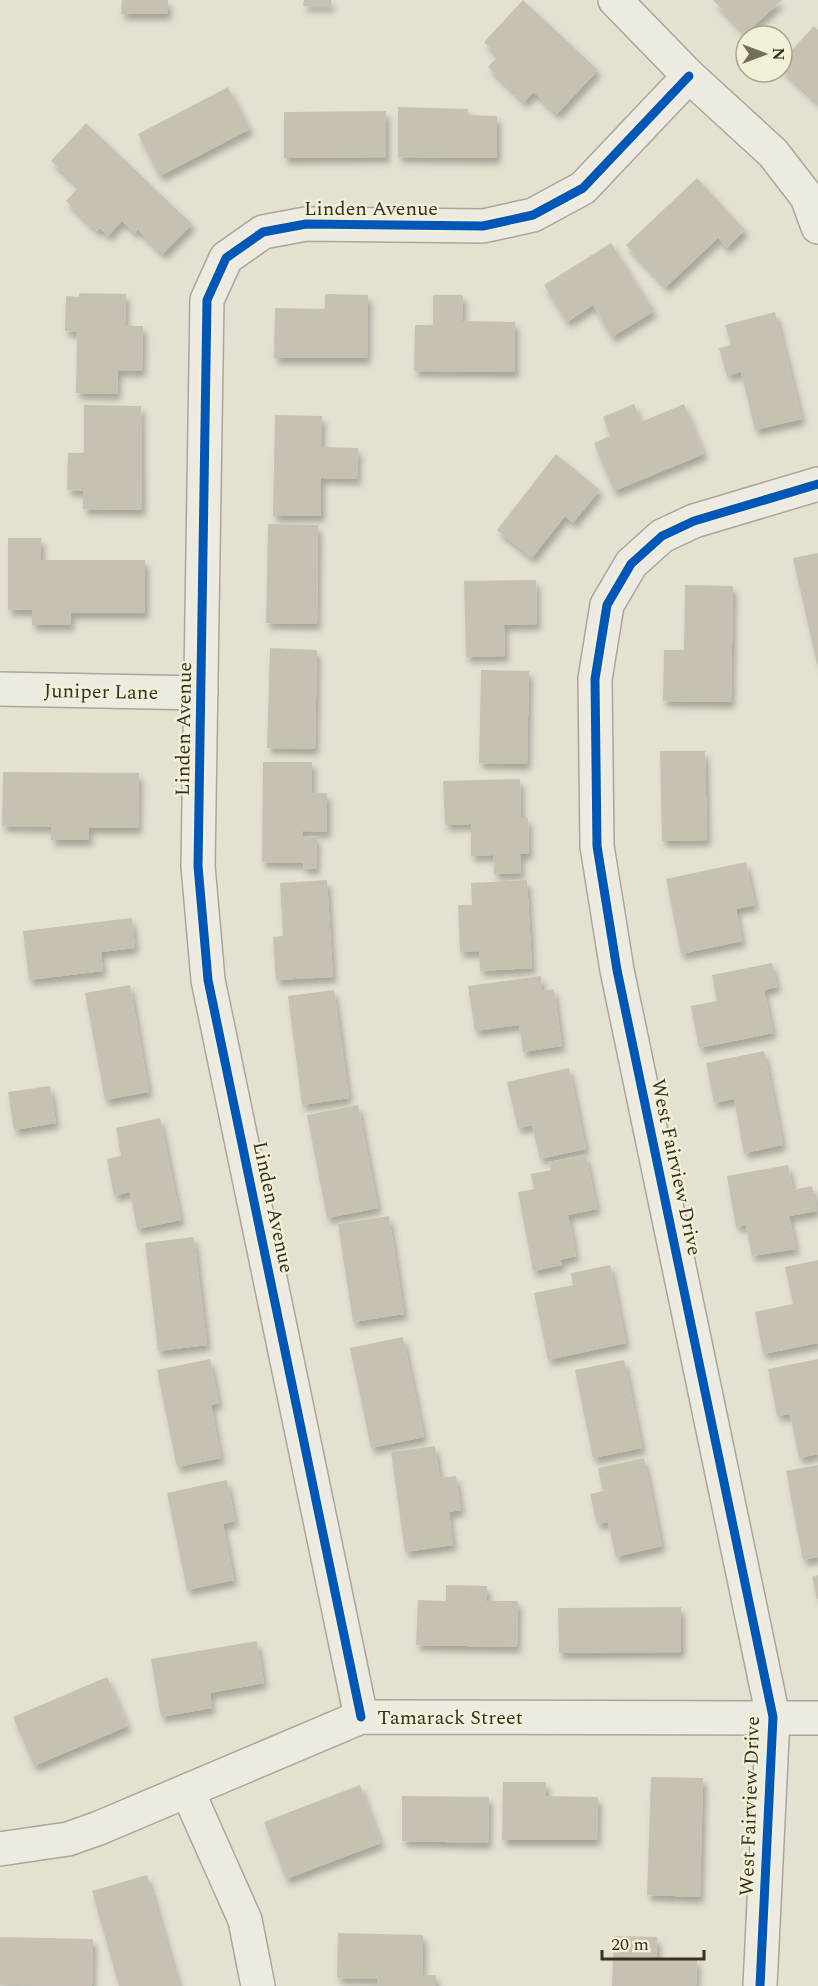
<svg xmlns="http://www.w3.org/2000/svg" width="818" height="1986" font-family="Spectral,serif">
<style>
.building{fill:#c7c1b2;filter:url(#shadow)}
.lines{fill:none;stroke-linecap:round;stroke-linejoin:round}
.street-casing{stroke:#aaa699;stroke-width:36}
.street{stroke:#eceae1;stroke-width:33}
.cycleway-casing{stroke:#f3f0d8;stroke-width:13}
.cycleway{stroke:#0057b8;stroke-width:9}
.labels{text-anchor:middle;stroke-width:4.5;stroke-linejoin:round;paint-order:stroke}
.street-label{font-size:20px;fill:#383021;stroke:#f3f0d8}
</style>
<defs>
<filter id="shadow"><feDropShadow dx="3.5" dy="6" stdDeviation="3" flood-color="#0004"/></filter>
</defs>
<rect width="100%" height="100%" fill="#e4e1d1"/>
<g class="building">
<polygon points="122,0 168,0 168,14 121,14"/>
<polygon points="304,0 331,0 331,6 303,6"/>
<polygon points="523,0 598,70 557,114 534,92 524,102 488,67 498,56 484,42"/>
<polygon points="713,0 782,0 745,34"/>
<polygon points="814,26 818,30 818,103 782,69 782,61"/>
<polygon points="228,87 250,129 160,176 138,134"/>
<polygon points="398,107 468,109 468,115 497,116 497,158 398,157"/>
<polygon points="386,111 386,157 284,158 284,112"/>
<polygon points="86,123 192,224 163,254 138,230 135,233 122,221 108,236 100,228 97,231 66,201 79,187 51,161"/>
<polygon points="697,178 745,230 727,248 718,238 666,287 626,245"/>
<polygon points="611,243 654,311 612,337 593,305 567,322 544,285"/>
<polygon points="79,293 126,294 125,326 143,326 142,371 118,370 117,394 76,393 77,332 65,331 66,296 79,297"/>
<polygon points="325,294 368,295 367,358 274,358 275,308 325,309"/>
<polygon points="433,295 463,295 462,321 515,322 515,372 414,371 415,325 433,325"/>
<polygon points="775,312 802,419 755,430 741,372 727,376 719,348 731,345 725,325"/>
<polygon points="634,404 641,422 684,404 704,454 614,491 594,443 610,436 603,417"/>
<polygon points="84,405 141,406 142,510 83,509 83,491 67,490 68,453 84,453"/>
<polygon points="275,415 322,416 321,447 358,448 357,479 321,478 321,516 273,516"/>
<polygon points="556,454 600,490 573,523 565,516 532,558 497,530"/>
<polygon points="268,524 318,525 317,624 266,623"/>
<polygon points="8,538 41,538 41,560 145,560 145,613 71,613 71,625 32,625 32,610 8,610"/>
<polygon points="818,553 818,664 817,664 793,558"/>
<polygon points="536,580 537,624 504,625 505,656 466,657 464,581"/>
<polygon points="685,585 733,586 731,702 663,701 664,650 684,650"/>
<polygon points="270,648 317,650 315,749 267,748"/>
<polygon points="481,670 529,671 527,764 479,763"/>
<polygon points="660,751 705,751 707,840 662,841"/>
<polygon points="263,762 312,762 312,793 327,793 327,832 303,831 303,836 317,837 316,869 303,868 303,863 262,862"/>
<polygon points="3,772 139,773 138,828 89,828 89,840 51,840 51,827 2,826"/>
<polygon points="520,779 521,818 528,818 529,854 520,854 521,873 494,874 493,855 471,856 471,824 445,825 443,781"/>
<polygon points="746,862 755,905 736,909 742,941 681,954 666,879"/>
<polygon points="327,880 333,977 276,980 273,937 283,936 280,883"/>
<polygon points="527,880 532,968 480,971 479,951 460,952 458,905 472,905 471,883"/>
<polygon points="132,918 135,948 101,952 103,971 29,980 23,931"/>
<polygon points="772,963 777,987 764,990 773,1033 699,1048 691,1006 717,1001 712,975"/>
<polygon points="541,976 542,991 554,989 562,1046 523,1052 519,1025 475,1031 468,986"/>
<polygon points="130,985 149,1092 105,1100 85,993"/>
<polygon points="334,990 349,1098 302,1105 288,996"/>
<polygon points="764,1051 783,1145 744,1153 734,1099 714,1103 706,1063"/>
<polygon points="569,1068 586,1149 540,1159 532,1125 518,1128 507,1082"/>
<polygon points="50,1086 56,1123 14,1130 8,1092"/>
<polygon points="358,1105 378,1208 327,1218 307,1115"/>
<polygon points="160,1118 181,1220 137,1229 130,1192 114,1196 107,1159 121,1156 116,1128"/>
<polygon points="586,1155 597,1209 568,1215 576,1256 560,1260 562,1265 533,1271 518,1192 534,1189 531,1174 551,1170 549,1162"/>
<polygon points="788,1165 793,1190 812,1186 817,1211 789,1216 796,1249 752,1256 746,1225 736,1227 727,1176"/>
<polygon points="389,1216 404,1314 353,1322 338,1224"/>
<polygon points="194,1237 207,1345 158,1351 145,1243"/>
<polygon points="818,1260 818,1343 763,1354 755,1312 793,1304 785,1267"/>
<polygon points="610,1265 626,1343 548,1360 534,1293 573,1285 571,1273"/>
<polygon points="403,1337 424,1437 371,1448 350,1348"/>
<polygon points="210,1359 219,1403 211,1405 221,1458 177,1467 157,1370"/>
<polygon points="818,1359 818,1454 799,1458 790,1414 777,1416 768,1369"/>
<polygon points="624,1360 642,1448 593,1458 575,1370"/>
<polygon points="435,1446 440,1478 456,1476 461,1510 449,1512 453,1545 405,1552 391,1452"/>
<polygon points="644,1458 662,1546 616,1557 608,1522 597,1524 590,1494 603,1491 598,1468"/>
<polygon points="818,1465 818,1557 803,1560 786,1471"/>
<polygon points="227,1480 235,1521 223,1524 234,1580 187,1590 167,1493"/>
<polygon points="818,1575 818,1599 817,1599 812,1577"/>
<polygon points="446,1585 487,1586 487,1601 518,1601 517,1647 416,1645 418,1600 446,1601"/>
<polygon points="681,1607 681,1652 559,1653 558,1608"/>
<polygon points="257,1641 264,1683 210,1693 212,1708 161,1717 151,1659"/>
<polygon points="107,1677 128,1726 34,1766 13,1717"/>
<polygon points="651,1777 703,1778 700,1897 647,1895"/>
<polygon points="503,1782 546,1782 546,1796 598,1797 597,1840 502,1840"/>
<polygon points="360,1785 381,1843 286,1879 264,1822"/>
<polygon points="402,1796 489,1797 488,1843 402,1841"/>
<polygon points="147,1875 179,1986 119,1986 92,1891"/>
<polygon points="338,1933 423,1935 422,1975 436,1975 436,1986 377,1986 377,1979 337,1978"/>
<polygon points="614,1936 657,1937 657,1959 697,1960 696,1986 612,1986"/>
<polygon points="0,1937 93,1939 92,1986 0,1985"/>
</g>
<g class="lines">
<g class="street-casing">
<g id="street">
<polyline points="615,0 689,76 773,153 807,197 818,227"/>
<polyline points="0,689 201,693"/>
<polyline points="361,1717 208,980 198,866 207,300 226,258 263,232 306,224 483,226 533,215 583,188 689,76"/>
<polyline points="188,1792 245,1920 258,1986"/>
<polyline points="0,1849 68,1839 99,1828 361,1717 818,1718"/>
<polyline points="760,1986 773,1717 617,970 597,846 595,679 607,605 631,564 662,536 694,521 818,484"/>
</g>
</g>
<use href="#street" class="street"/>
<g class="cycleway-casing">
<g id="cycleway">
<polyline points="361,1717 208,980 198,866 207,300 226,258 263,232 306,224 483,226 533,215 583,188 689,76"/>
<polyline points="760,1986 773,1717 617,970 597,846 595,679 607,605 631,564 662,536 694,521 818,484"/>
</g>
</g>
<use href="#cycleway" class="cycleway"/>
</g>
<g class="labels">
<g class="street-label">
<text x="371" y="215">Linden Avenue</text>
<text transform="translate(101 691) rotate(1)" y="7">Juniper Lane</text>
<text transform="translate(183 729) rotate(-89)" y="7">Linden Avenue</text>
<text transform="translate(677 1167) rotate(78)" y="7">West Fairview Drive</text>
<text transform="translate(274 1207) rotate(78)" y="7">Linden Avenue</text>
<text x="450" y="1724">Tamarack Street</text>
<text transform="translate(749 1806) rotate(-88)" y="7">West Fairview Drive</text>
</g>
</g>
<g transform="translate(764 54) rotate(90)"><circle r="28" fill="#f3f0d8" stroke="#a8a38f" stroke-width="1.5"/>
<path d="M0-4.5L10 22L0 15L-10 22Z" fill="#746e5f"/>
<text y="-9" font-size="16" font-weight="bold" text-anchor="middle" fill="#383021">N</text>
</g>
<path d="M602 1950v9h102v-9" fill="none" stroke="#383021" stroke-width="3"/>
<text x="611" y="1950" font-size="18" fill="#383021" stroke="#f3f0d8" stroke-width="4.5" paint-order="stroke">20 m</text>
</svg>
